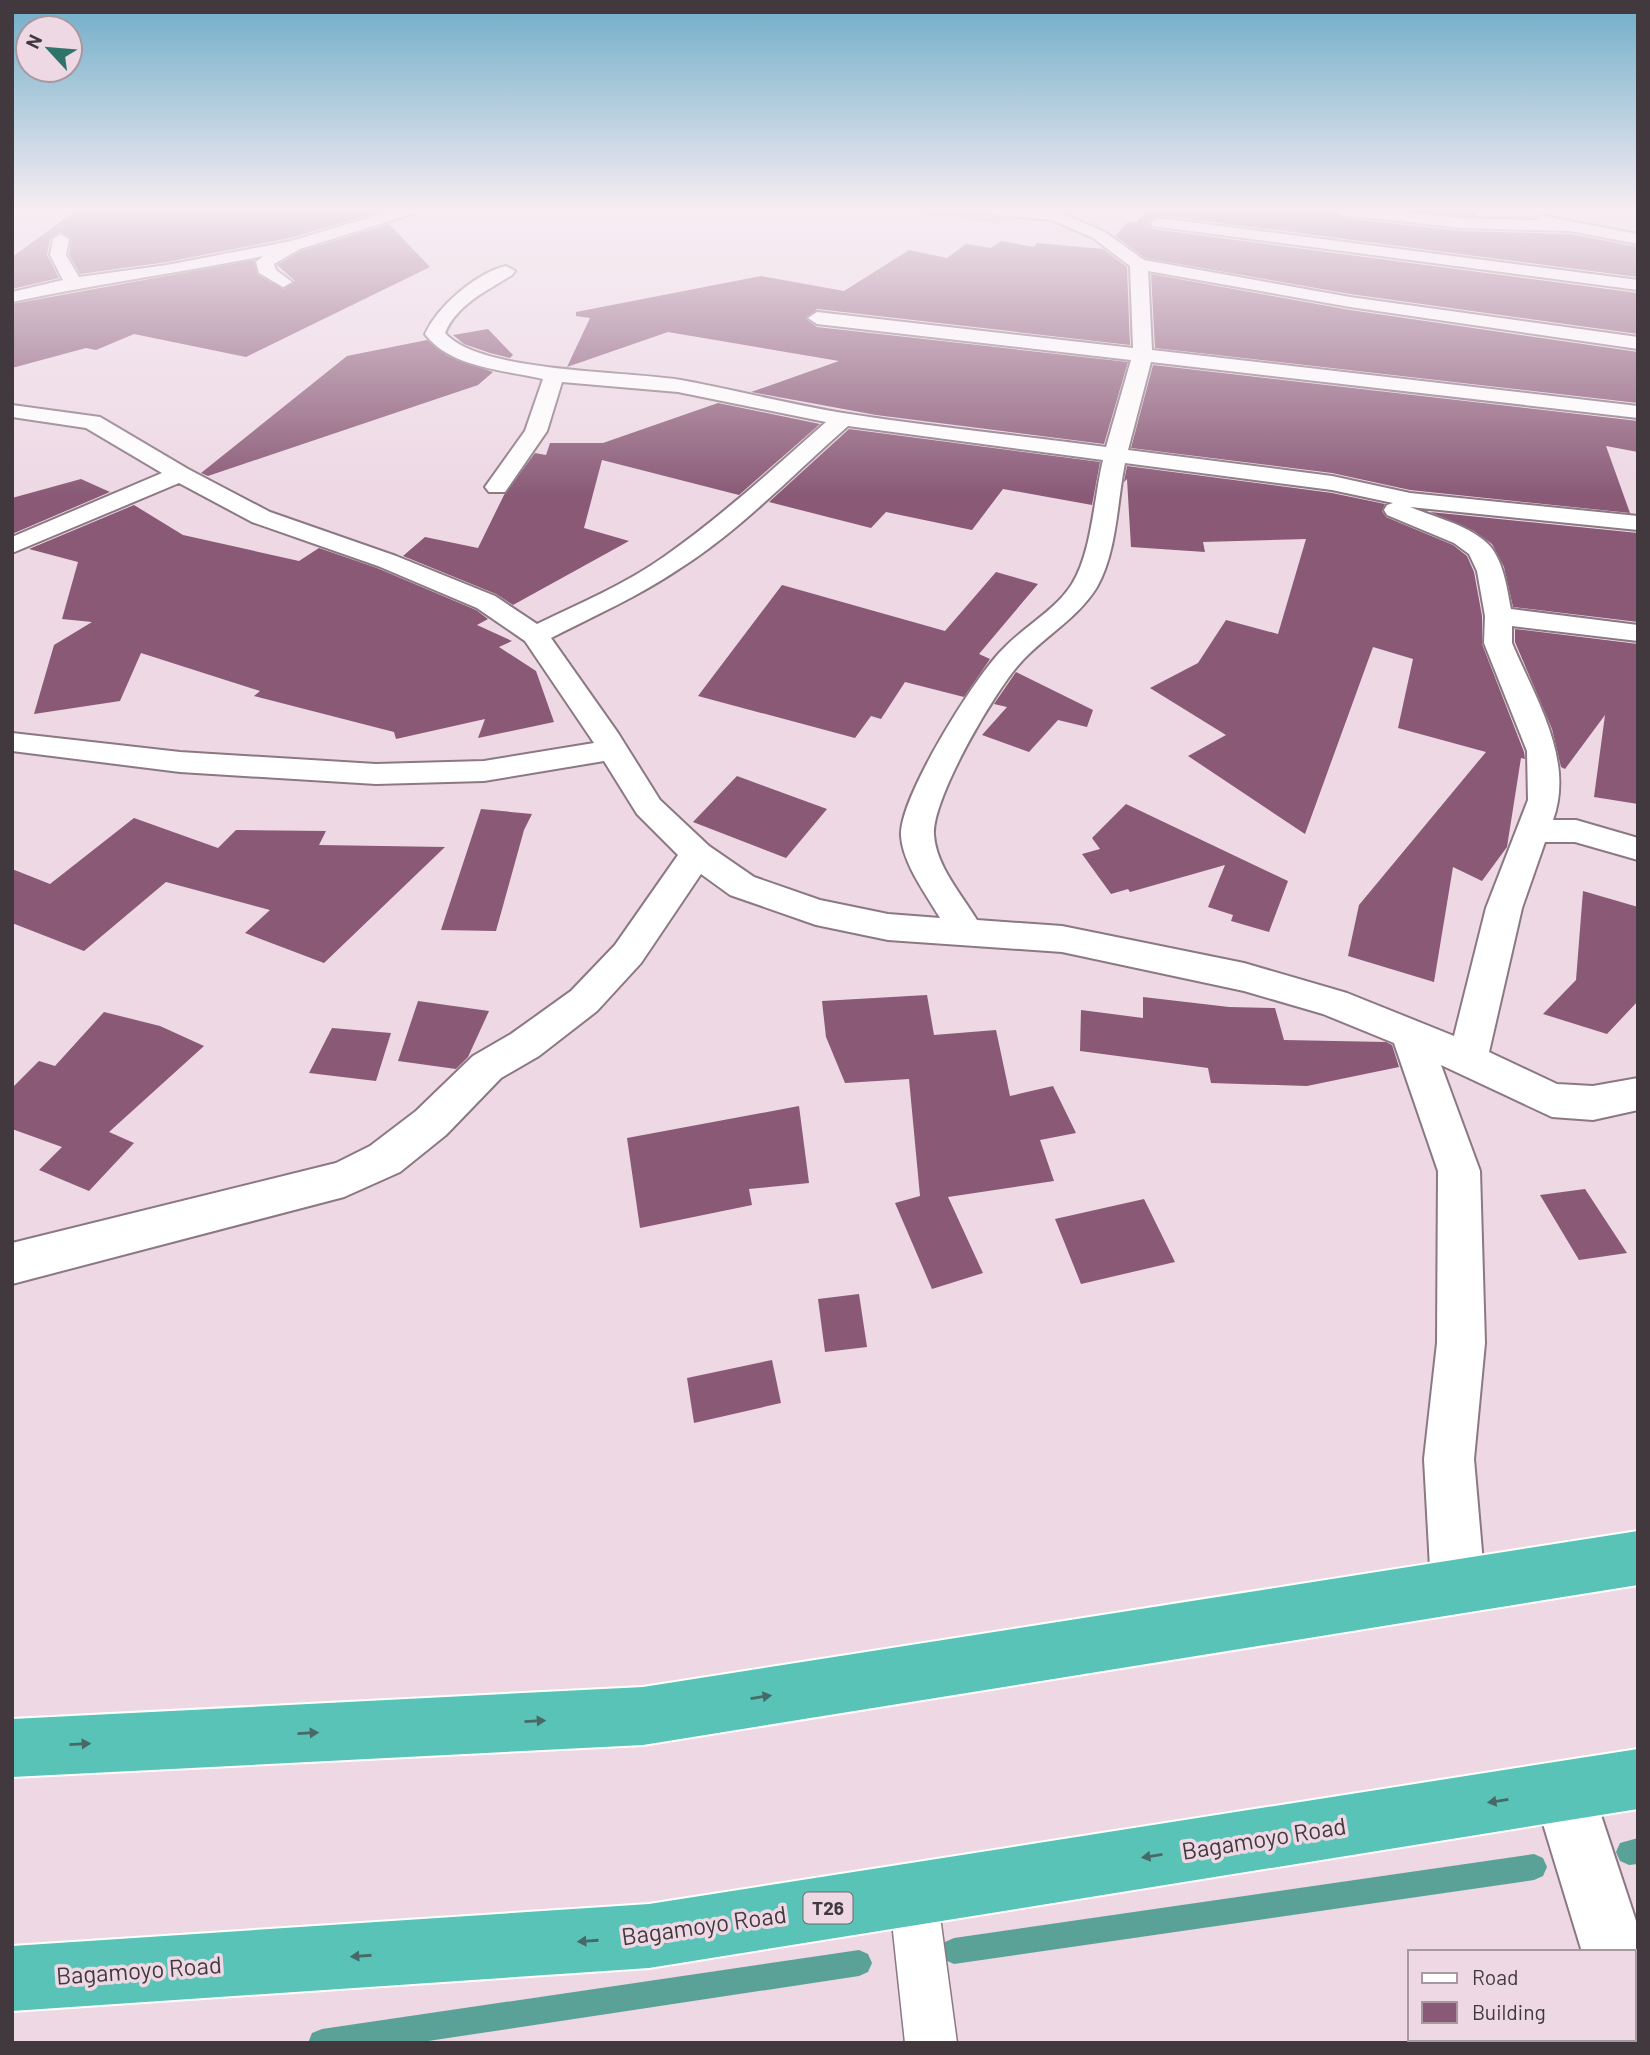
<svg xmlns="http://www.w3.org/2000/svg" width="1650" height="2055" font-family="Barlow,sans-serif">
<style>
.green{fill:#d9aac6}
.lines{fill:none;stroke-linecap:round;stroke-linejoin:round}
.stream{fill:#5aa297;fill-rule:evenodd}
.building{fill:#895976}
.service-casing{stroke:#8b7883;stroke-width:3}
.minor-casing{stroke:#8b7883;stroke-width:4}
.trunk-casing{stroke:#fff;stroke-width:4}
.service{fill:#fff;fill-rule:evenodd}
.minor{fill:#fff;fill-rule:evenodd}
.trunk{fill:#58c3b6;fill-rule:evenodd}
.oneway{fill:#496968}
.labels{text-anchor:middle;stroke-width:7;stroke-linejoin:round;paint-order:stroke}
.shield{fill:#edd8e4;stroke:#756970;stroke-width:2}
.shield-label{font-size:19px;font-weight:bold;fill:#41393e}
.near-street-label{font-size:24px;fill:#41393e;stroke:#edd8e4}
</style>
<rect width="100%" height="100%" fill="#edd8e4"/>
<polygon class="green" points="888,210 1028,210 998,223"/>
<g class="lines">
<g class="stream">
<polygon points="1638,1838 1638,1864 1629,1865 1620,1861 1616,1852 1620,1843"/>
<polygon points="1534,1854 1543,1858 1547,1867 1543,1876 1534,1880 954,1964 945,1960 941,1951 945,1942 954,1938"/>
<polygon points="859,1950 868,1954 872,1963 868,1972 859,1976 415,2043 308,2043 312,2033 322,2029"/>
</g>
</g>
<g class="building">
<polygon points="77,210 376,210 378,212 290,238 167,262 80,274 69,255 71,238 60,232 50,239 47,255 59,278 12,289 12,257"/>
<polygon points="1148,210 1333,210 1343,218 1462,231 1570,234 1638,247 1638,277 1159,215 1148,222 1153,229 1638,293 1638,334 1350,294 1145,258 1115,236 1128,222 1136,223"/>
<polygon points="1405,210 1476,210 1474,216"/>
<polygon points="389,224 430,267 246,357 134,334 96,350 86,348 12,368 12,304 254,260 258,275 284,289 295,281 277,265 301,251"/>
<polygon points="1001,241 1034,247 1037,243 1103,249 1127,267 1130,345 817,309 806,319 817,327 1128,362 1104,444 876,415 751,392 839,361 668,332 567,367 590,318 576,316 576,312 761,276 844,291 909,250 947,258 966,244 991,248"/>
<polygon points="1151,274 1350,310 1638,352 1638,403 1155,348"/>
<polygon points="488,329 513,355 510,358 490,353 464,344 453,335"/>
<polygon points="427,340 448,356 493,372 478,385 208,476 201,473 347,356"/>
<polygon points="1153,365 1638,421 1638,452 1606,446 1630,513 1410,490 1332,473 1131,448"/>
<polygon points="718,403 820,424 739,495 602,460 584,528 629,541 513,605 496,594 403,556 425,537 478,548 504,495 535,453 546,455 550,443 603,443"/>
<polygon points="849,429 1100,462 1092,505 1003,489 972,530 886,512 871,528 769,502"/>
<polygon points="1127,466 1332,493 1385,504 1382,511 1386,517 1453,545 1467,556 1474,572 1482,616 1482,644 1524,752 1525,759 1521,758 1507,847 1482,881 1453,867 1434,982 1348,956 1359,905 1486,752 1398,728 1413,659 1373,647 1305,834 1188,756 1226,735 1150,688 1198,663 1226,620 1278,634 1306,539 1203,542 1205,552 1131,547 1127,479 1124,482"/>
<polygon points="81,479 110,492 12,534 12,498"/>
<polygon points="134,505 183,535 299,561 319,548 377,568 476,610 488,619 477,625 512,641 499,647 536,671 554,722 478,738 485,719 396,739 394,732 254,696 260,691 141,653 120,701 34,714 54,645 92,622 62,619 78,562 29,549"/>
<polygon points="1430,512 1638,533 1638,622 1513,607 1504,567 1492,544 1474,531"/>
<polygon points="996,572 1038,584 979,654 990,659 964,697 905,682 881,719 871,716 855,738 698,696 782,585 945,631"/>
<polygon points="1515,629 1638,644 1638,804 1594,797 1605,715 1565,769 1561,767 1552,729 1515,642"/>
<polygon points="1016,672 1093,710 1087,727 1058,720 1029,752 982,735 1007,707 994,704"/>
<polygon points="737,776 827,809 786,858 693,822"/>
<polygon points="1126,804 1288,881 1269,932 1231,921 1233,915 1208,907 1225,865 1130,892 1128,889 1111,894 1082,854 1100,849 1092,838"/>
<polygon points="481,809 532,814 524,830 496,931 441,930"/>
<polygon points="134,818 218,848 236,830 326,831 319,845 445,847 324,963 245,933 270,910 166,882 84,951 12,923 12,869 50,884"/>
<polygon points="1583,891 1638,907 1638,1001 1607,1034 1543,1014 1576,980"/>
<polygon points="927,995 934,1035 996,1030 1010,1096 1053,1086 1076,1133 1040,1140 1054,1181 948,1197 983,1273 932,1289 895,1203 920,1196 909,1079 845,1083 826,1037 822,1001"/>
<polygon points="1143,997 1229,1007 1275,1008 1284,1040 1386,1042 1392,1045 1399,1067 1307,1086 1211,1083 1208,1068 1080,1051 1081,1010 1143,1018"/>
<polygon points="418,1001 489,1011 468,1057 456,1069 398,1061"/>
<polygon points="104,1012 160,1026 204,1046 109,1132 134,1143 89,1191 39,1170 62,1147 12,1129 12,1088 39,1061 55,1066"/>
<polygon points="332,1028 391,1033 376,1081 309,1073"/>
<polygon points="799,1106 809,1183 749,1189 752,1205 640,1228 627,1138"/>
<polygon points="1585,1189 1627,1253 1579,1260 1540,1195"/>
<polygon points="1144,1199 1175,1262 1081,1284 1055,1219"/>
<polygon points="859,1294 867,1347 825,1352 818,1299"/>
<polygon points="772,1360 781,1403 694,1423 687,1378"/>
</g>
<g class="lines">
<g class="service-casing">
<polygon id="service" points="913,1870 930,1877 937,1894 957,2043 905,2043 889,1894 896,1877"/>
</g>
<g class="minor-casing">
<g id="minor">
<path d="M394,210H417L415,213L300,249L274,264L276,270L292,282L283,287L259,273L256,262L263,256C179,273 95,284 12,302V292L63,280L50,255L53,239L61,234L69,239L66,255L79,277L167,265L291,241Z"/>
<path d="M989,210H1054L1105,232L1144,260L1350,297L1638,337V349L1350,307L1148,271L1152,350L1638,406V418L1151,362L1128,450L1332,476L1410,493L1638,516V530L1410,507C1434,517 1472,526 1490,546C1504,563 1507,589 1511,609L1638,625V641L1512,626V643C1535,698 1575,760 1553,820H1576L1638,838V860L1575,842H1545L1522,908L1489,1052L1557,1084L1593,1086L1638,1078V1110L1593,1120L1552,1117L1441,1065L1480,1171L1485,1343L1474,1459L1485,1586L1477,1605L1458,1613L1439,1605L1431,1586L1424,1459L1437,1343L1438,1171L1394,1043L1323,1014L1244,991L1062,952L888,940L816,925L730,895L701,874L641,963L597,1011L539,1056L501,1078L446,1135L400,1172L344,1197L12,1284V1243L336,1163L370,1146L416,1111L473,1056L511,1034L571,991L615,945L678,855L637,814L604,761L484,781L376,784L180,772L12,751V733L180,752L376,764L484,761L594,743L525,641L477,608L378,566L252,522L179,483L12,553V537L162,473L86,428L12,417V405L100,417L188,469L270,512L396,556L495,596L537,624C580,603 626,584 665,556C722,516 774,468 826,422L678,392L562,382L547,431L505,492H489L485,487L525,431L543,379C505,370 450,368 425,334C438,306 476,273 506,266L515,271L512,275C487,291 457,304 445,333C480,373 628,371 681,380C735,390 789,404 843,413C930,427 1019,435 1106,447L1131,360L817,324L808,318L817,312L1133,348L1130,266L1093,238L1052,220L997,215ZM848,426L1103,460C1094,497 1092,552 1072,584C1055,611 1023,627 1002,650C974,678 899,798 901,836C903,864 926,894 940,918L888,914L820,900L754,877L709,846L660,800L618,733L551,638C594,616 639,596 679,569C741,530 793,474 848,426ZM1125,463L1332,490L1393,503L1387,505L1384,510L1387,515L1454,543L1469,554L1477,571L1485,616L1484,643L1527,751L1528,800L1486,908L1454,1036L1347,993L1244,963L1062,926L977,920C962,895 936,866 934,835C931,800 996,688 1022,661C1045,636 1078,618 1097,587C1117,552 1117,502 1125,463Z"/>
<polygon points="1335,210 1383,210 1462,218 1536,220 1543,216 1638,234 1638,244 1570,231 1462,228 1343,215"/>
<polygon points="1159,218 1638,280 1638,290 1153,226 1151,223"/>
<polygon points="1563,1761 1584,1770 1593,1791 1638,1927 1638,1972 1634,1976 1634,1952 1582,1952 1533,1791 1542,1770"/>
<polygon points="1634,1991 1638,1992 1638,2043 1607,2043 1606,2039 1634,2039"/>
</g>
</g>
<g class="trunk-casing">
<g id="trunk">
<polygon points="1638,1531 1638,1585 643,1745 12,1777 12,1719 643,1687"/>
<polygon points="1638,1749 1638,1809 649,1968 12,2011 12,1946 649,1904"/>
</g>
</g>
<use href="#service" class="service"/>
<use href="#minor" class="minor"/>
<use href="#trunk" class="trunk"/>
</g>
<defs><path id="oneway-solid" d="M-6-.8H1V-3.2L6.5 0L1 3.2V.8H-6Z" transform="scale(1.75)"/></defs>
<g class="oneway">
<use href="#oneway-solid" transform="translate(761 1697) rotate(-9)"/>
<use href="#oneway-solid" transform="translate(535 1721) rotate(-3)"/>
<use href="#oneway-solid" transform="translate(308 1733) rotate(-3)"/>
<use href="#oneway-solid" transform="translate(80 1744) rotate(-3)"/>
<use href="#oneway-solid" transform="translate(1498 1801) rotate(171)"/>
<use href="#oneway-solid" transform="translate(1152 1856) rotate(171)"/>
<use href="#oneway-solid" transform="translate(588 1941) rotate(176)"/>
<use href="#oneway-solid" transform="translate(361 1956) rotate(176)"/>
</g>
<linearGradient id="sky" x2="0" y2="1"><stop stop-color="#6fadc8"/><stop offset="0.42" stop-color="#f7edf3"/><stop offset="1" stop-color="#f7edf3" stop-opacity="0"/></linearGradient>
<rect width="1650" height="497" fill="url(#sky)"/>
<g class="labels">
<rect class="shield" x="803.5" y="1892.5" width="49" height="31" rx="5"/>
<g class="shield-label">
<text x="828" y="1915">T26</text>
</g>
<g class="near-street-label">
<text transform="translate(1264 1839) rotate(-9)" y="8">Bagamoyo Road</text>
<text transform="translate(704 1926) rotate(-8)" y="8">Bagamoyo Road</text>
<text transform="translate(139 1971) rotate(-4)" y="8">Bagamoyo Road</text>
</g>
</g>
<rect width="1650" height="2055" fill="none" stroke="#41393e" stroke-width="28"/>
<rect x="1408" y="1950" width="228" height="91" fill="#edd8e4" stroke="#a898a2" stroke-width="2"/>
<rect x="1422" y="1973" width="35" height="10" fill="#ffffff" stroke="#a898a2" stroke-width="2"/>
<text x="1472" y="1985" font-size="21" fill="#41393e">Road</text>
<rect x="1422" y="2002" width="35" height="21" fill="#895976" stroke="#a898a2" stroke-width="2"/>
<text x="1472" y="2020" font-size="21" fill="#41393e">Building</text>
<g transform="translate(49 49) rotate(296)"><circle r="33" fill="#edd8e4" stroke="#a898a2" stroke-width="2"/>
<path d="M0-5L12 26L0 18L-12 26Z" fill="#2e746b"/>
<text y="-10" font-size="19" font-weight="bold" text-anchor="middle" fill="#41393e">N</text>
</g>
</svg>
